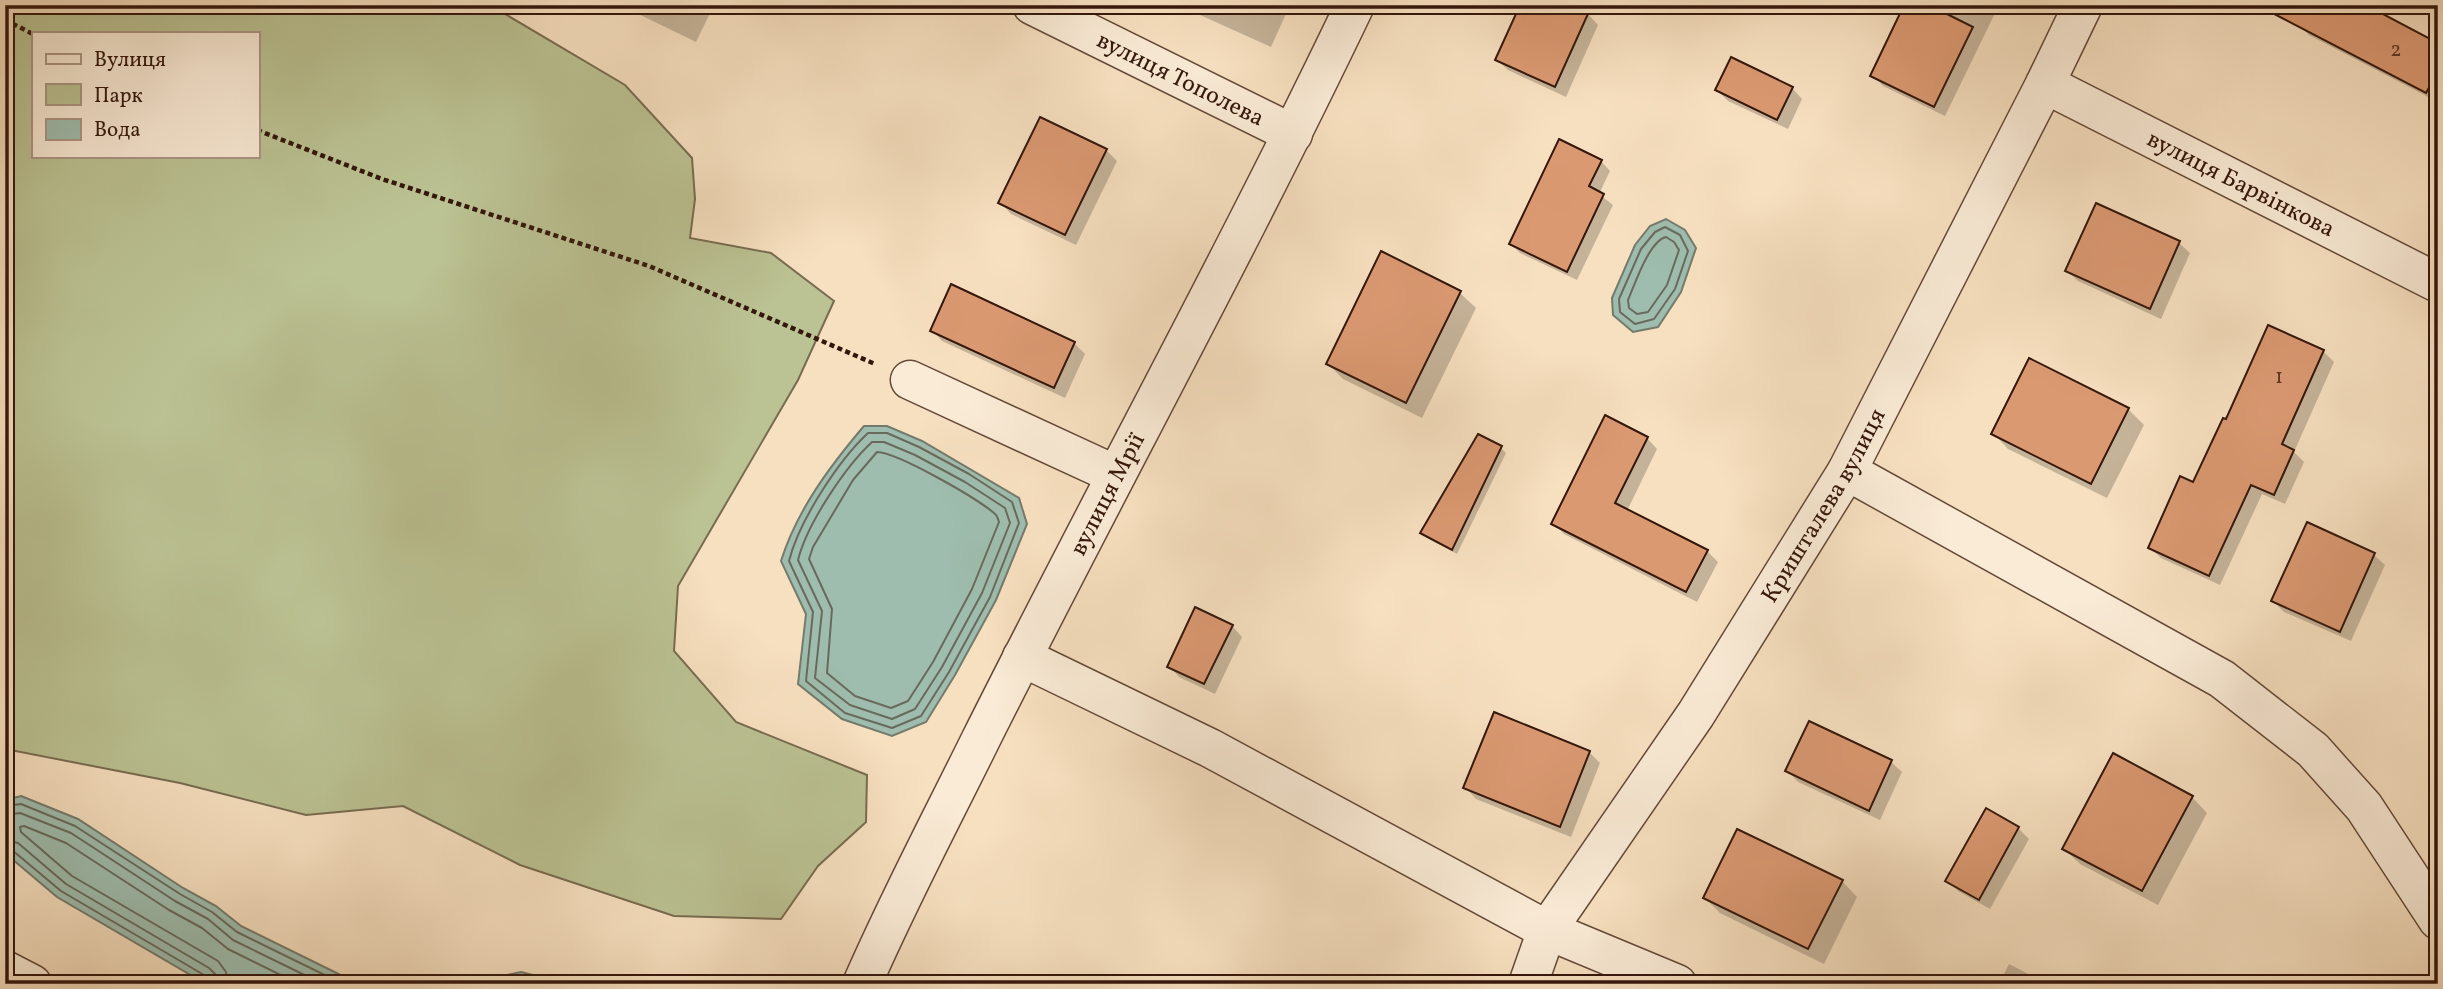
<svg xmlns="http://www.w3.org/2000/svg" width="2443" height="989" font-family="Vollkorn,serif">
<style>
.green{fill:#bbc293;stroke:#786c50;stroke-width:2;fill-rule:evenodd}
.water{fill:#9ebdae;stroke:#747b6d;stroke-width:2}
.shadow{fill:#0003}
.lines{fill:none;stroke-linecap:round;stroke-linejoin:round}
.shore{stroke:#696a5d;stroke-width:2}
.building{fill:#db9972;stroke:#34170c;stroke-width:2}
.minor-casing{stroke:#654939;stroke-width:41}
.path{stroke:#34170c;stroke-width:4.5;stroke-dasharray:5 3.5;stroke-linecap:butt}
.minor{stroke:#faebd6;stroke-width:38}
.labels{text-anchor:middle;stroke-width:6;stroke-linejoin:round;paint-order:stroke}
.number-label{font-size:21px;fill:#5e3826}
.street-label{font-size:24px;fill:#34170c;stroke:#faebd6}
</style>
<rect width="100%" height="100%" fill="#f7e0c0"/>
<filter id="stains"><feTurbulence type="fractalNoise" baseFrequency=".00286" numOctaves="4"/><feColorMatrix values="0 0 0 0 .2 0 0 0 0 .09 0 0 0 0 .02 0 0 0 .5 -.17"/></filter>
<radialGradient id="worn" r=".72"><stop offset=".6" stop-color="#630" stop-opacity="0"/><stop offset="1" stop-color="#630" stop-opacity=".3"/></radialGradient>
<path class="green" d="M5,5H500L505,14L625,85L692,158L695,199L690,238L771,253L834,301L798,380L678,586L674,651L736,722L867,775L866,822L818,866L781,919L674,916L520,865L403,806L306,815L180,783L5,749ZM33,33H257V156H33Z"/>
<g class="water">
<polygon points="1666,219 1685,230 1696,248 1681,292 1658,327 1633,332 1613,315 1612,298 1635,245 1650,226"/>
<path d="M864,426H887L922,441L1019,498L1027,524L996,600L955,675L926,722L892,736L842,719L798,684L806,614L781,561C797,510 830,466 864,426Z"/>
<polygon points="21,796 78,819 183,888 216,906 241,926 359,984 206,984 57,897 5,853 5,800"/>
<polygon points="521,972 568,984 465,984"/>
</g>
<g class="shadow">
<polygon points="620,5 714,5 696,42"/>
<polygon points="1184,5 1290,5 1271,47 1189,10"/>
<polygon points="1906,5 1999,5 1945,116 1883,86 1873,75"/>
<polygon points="1588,14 1598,25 1566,97 1508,70 1497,60"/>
<polygon points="2301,27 2438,45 2438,97 2434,100 2309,35"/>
<polygon points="1792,88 1802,99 1788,129 1728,101 1717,90"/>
<polygon points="1106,150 1117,161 1076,245 1011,214 1001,203"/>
<polygon points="1601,161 1610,171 1599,194 1613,205 1577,280 1520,253 1511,244"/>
<polygon points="2179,243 2190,253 2161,319 2078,281 2067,271"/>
<polygon points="1382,253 1460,293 1476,308 1422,418 1343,379 1328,364"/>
<polygon points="952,286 1074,343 1085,354 1065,398 942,341 932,330"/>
<polygon points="2323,351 2334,362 2294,452 2304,462 2285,504 2262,494 2220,585 2161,558 2150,548 2194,485"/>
<polygon points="2128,409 2144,425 2107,498 2008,449 1993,433"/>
<polygon points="1647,438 1657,449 1627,511 1707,551 1718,562 1697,602 1564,534 1553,523"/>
<polygon points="1501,448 1506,453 1457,554 1427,538 1422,533"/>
<polygon points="2374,555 2385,565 2351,641 2284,612 2273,601"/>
<polygon points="1232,626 1242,637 1215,694 1179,677 1169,666"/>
<polygon points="1810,723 1891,762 1902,772 1880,820 1798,782 1788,771"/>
<polygon points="1589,752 1600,763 1571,837 1476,799 1466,788"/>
<polygon points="2192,797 2207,813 2158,905 2080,864 2064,849"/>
<polygon points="2018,828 2029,839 1990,909 1958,891 1947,880"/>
<polygon points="1842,881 1857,897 1824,964 1720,913 1705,898"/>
<polygon points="2009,964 2048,984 1999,984"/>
</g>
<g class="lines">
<g class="shore">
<polygon points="1665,227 1680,235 1688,251 1675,289 1654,319 1635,324 1620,312 1619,299 1641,249 1655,232"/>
<path d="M1666,237L1674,242L1679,250L1667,285L1648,312L1637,314L1629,308L1628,300C1635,284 1649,241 1666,237Z"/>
<path d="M868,433H887L919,447L969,474L1012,502L1019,523L990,597L949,672L921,716L892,728L845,713L806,681L813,612L789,561C799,521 838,461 868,433Z"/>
<path d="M872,442H884L915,455L965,482L1005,508L1010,523L982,593L942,667L915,709L892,719L850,705L815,678L822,611L798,560C807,524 845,467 872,442Z"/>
<path d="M877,452C899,453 976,498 994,513C998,516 997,517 999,522L972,589L933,662L908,701L891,708L855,696L827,673L832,609L809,559L813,547L853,480Z"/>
<polyline points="5,806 21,804 75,826 180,894 212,912 237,932 343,984"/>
<polyline points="5,815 20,813 71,833 175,901 208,919 233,940 323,984"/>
<polyline points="5,839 18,843 66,884 209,968 215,974 217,984"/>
<polyline points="5,848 12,850 61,891 204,975 208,984"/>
<polyline points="228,984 226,972 218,961 72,876 21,832 20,827 24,826 66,843 169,910 202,928 228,949 299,984"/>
</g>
</g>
<g class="building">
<polygon points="1520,5 1592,5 1555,87 1495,60"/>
<polygon points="1904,5 1929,5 1973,27 1934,107 1870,76"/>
<polygon points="2257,5 2366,5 2438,43 2438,71 2426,93"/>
<polygon points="1731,57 1793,87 1777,120 1715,90"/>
<polygon points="1040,117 1107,149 1065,235 998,203"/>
<polygon points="1559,139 1602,160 1589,186 1604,194 1567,272 1509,244"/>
<polygon points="2096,203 2180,241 2150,309 2065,271"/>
<polygon points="1381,251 1461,291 1406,403 1326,364"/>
<polygon points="951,284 1075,342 1054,388 930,331"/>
<polygon points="2268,325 2324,350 2282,444 2294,450 2274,495 2251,485 2209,576 2148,548 2180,476 2193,482 2223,418 2226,419"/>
<polygon points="2029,358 2129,408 2091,484 1991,434"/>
<polygon points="1605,415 1648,437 1615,503 1708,550 1686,592 1551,524"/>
<polygon points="1478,434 1502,446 1452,550 1420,533"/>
<polygon points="2307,522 2375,553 2340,632 2271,601"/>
<polygon points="1195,607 1233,625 1204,684 1167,667"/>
<polygon points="1494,712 1590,751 1560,827 1463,788"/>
<polygon points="1809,721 1892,760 1869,811 1785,771"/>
<polygon points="2113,753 2193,796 2142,891 2062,849"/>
<polygon points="1986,808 2019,827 1979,900 1945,881"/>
<polygon points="1737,829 1843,880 1808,949 1703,898"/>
</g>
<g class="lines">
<g class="minor-casing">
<g id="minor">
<path id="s1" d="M1032,5L1293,134"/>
<path id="s2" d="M2045,84L2438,283"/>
<polyline points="910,380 1116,475"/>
<polyline points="1847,471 2222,679 2313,750 2364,807 2438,920"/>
<polyline points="1022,657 1210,748 1547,930 1677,984"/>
<polyline points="5,970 32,984"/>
<path id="s3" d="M862,984C898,901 940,822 980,741C1103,495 1236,254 1355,5"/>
<path id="s4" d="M1528,984L1547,930L1696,714L1847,471L2045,84L2083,5"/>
</g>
</g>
<g class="path">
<polyline points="5,20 33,34"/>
<polyline points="257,130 382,179 649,266 875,364"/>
</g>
<use href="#minor" class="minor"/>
</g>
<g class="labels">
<g class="number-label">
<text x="2396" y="56">2</text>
<text x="2279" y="383">1</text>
</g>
<g class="street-label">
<text dy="8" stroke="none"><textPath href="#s1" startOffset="166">вулиця Тополева</textPath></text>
<text dy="8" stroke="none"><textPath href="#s2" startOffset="220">вулиця Барвінкова</textPath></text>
<text dy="8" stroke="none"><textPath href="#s3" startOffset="548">вулиця Мрії</textPath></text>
<text dy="8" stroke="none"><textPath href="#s4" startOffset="564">Кришталева вулиця</textPath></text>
</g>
</g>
<rect width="2443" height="989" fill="none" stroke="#f7e0c0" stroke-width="28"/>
<rect x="7" y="7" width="2429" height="975" fill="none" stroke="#34170c" stroke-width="3.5"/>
<rect x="14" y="14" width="2415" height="961" fill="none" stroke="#34170c" stroke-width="2"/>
<rect x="32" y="32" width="228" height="126" fill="#faebd6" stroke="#ab9685" stroke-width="2"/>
<rect x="46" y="54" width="35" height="10" fill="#faebd6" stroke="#ab9685" stroke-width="2"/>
<text x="94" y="66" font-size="21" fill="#34170c">Вулиця</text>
<rect x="46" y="84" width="35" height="21" fill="#bbc293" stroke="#ab9685" stroke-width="2"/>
<text x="94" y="102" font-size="21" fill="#34170c">Парк</text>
<rect x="46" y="119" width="35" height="21" fill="#9ebdae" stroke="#ab9685" stroke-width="2"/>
<text x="94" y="136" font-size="21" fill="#34170c">Вода</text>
<rect width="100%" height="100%" filter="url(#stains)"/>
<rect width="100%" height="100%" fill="url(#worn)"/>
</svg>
